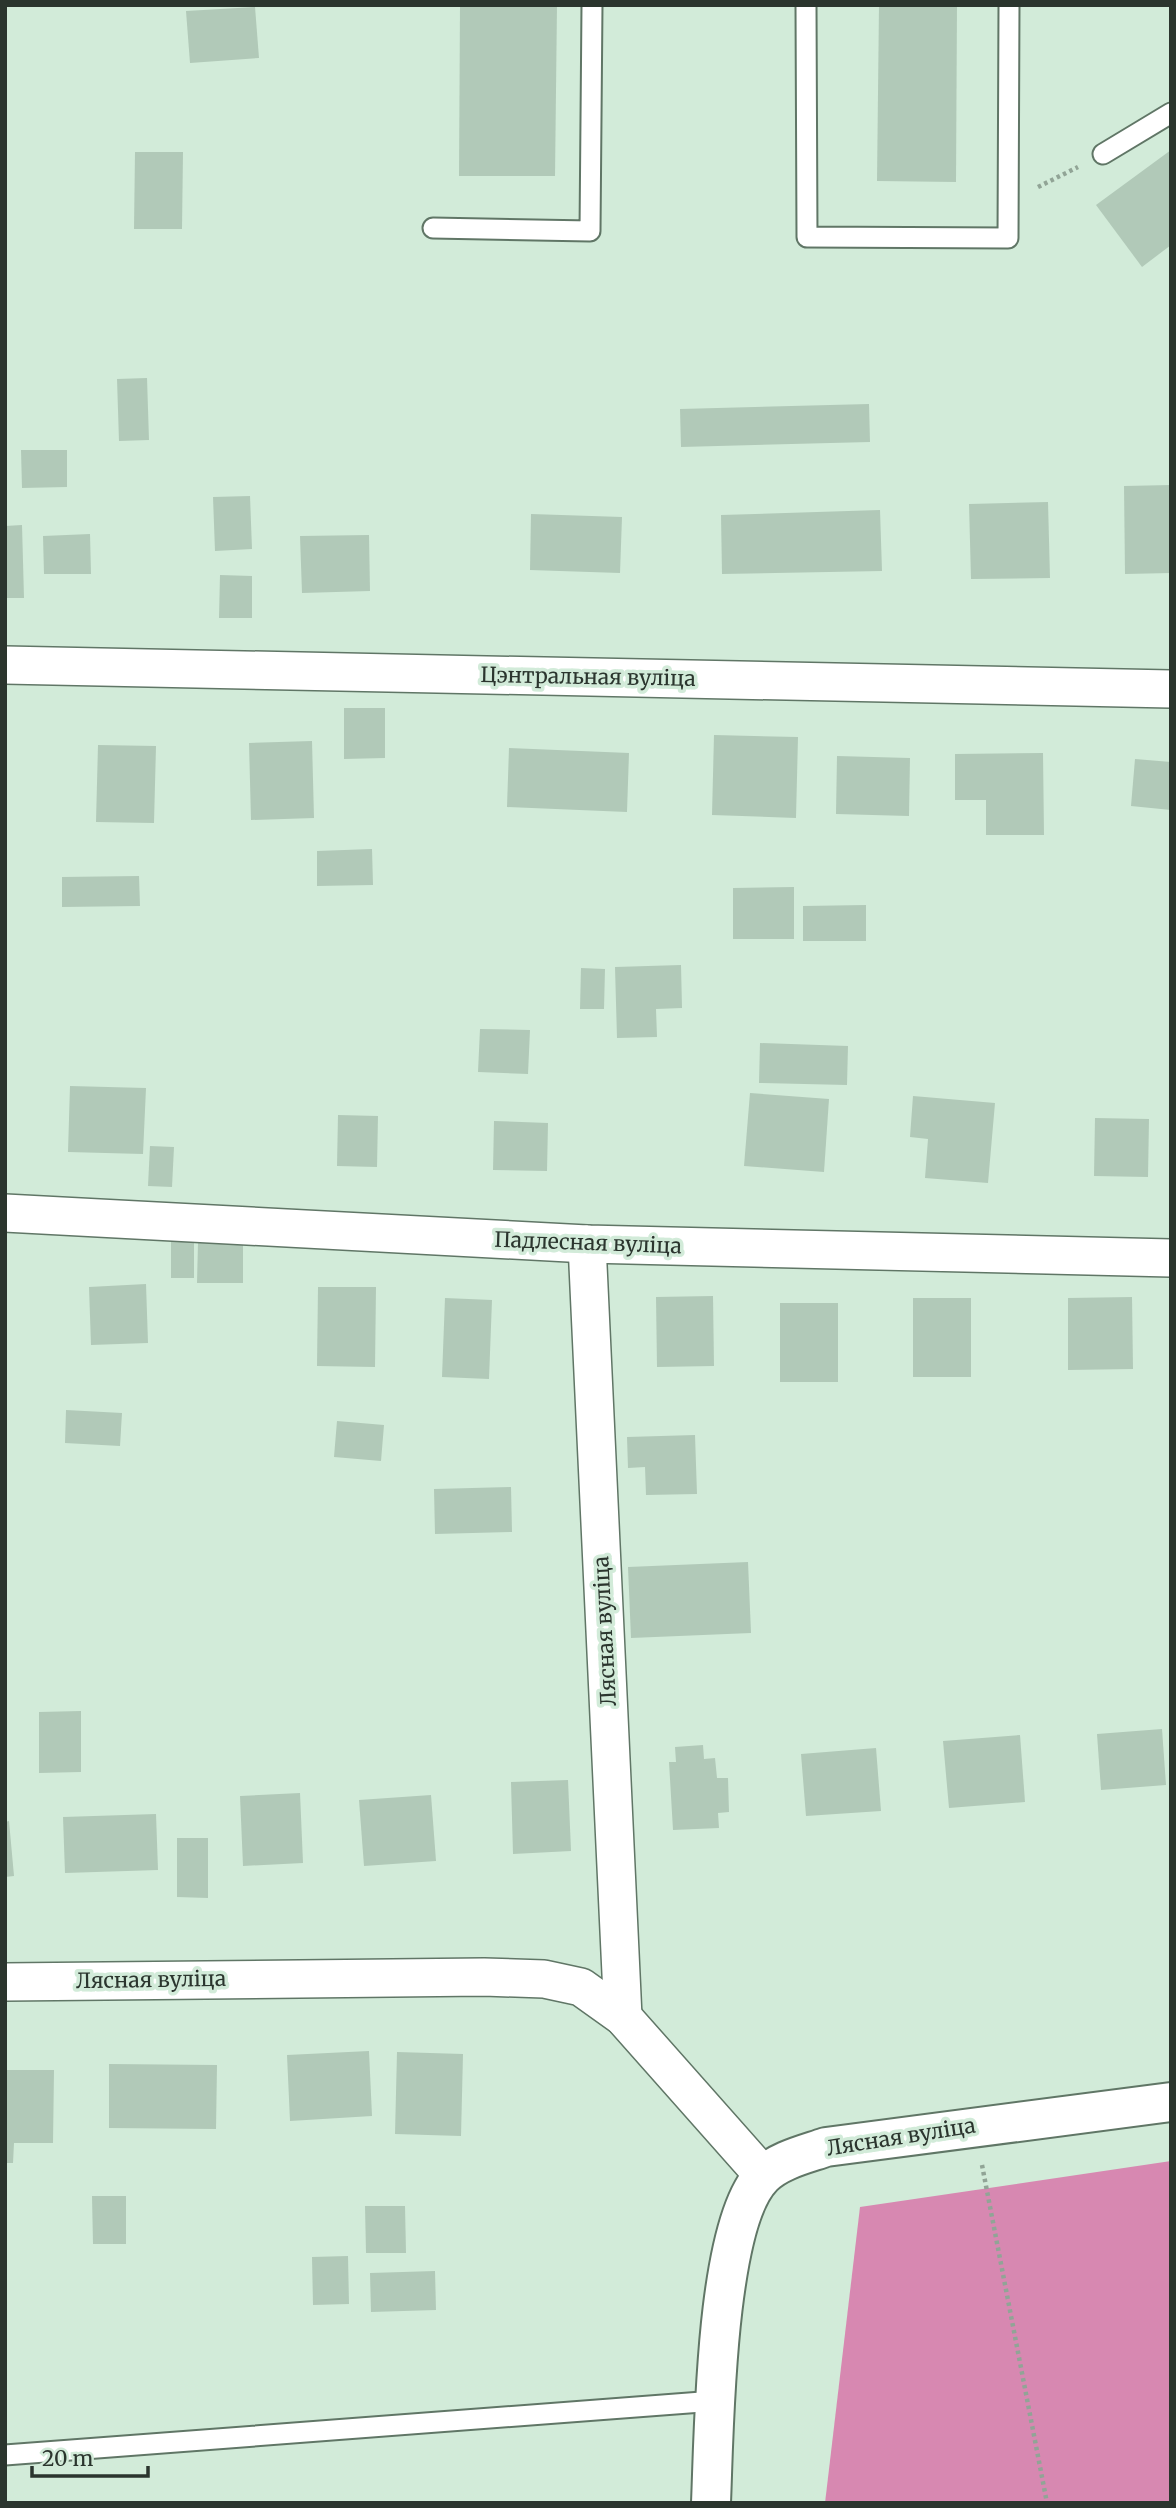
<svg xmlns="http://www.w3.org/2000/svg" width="1176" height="2508" font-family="Merriweather,serif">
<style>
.forest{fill:#d788b1}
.building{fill:#b1c9b8}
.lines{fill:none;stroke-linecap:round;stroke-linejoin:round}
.service-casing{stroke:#607666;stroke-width:23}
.minor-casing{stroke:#607666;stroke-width:40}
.tertiary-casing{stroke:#607666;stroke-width:42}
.path{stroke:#91a496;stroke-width:4.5;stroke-dasharray:3.5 3.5;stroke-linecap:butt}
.service{stroke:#fff;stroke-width:19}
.minor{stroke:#fff;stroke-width:37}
.tertiary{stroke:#fff;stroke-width:38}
.labels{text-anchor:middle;stroke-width:7;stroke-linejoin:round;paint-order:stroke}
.street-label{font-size:21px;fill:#2b352e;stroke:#d2ebd9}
</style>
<rect width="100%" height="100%" fill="#d2ebd9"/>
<polygon class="forest" points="1171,2161 1171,2503 825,2503 860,2207"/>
<g class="building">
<polygon points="460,5 557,5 555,176 459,176"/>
<polygon points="879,5 957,5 956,182 877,181"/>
<polygon points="255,7 259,58 190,63 186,11"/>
<polygon points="1171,150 1171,245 1142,267 1096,205"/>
<polygon points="135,152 183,152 182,229 134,229"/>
<polygon points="147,378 149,440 119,441 117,379"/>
<polygon points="869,404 870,442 681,447 680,409"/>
<polygon points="21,450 67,450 67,487 22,488"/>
<polygon points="1171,485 1171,573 1125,574 1124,486"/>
<polygon points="250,496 252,549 215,551 213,497"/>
<polygon points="1048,502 1050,578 971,579 969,504"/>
<polygon points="880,510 882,571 722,574 721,515"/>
<polygon points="531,514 622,517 620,573 530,570"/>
<polygon points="22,525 24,598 5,598 5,526"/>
<polygon points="90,534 91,574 44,574 43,536"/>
<polygon points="369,535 370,591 302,593 300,536"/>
<polygon points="220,575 252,576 252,618 219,618"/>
<polygon points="344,708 385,708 385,758 344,759"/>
<polygon points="714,735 798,737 796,818 712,815"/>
<polygon points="312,741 314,818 251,820 249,743"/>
<polygon points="98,745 156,746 154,823 96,822"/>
<polygon points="509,748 629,753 627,812 507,807"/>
<polygon points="1043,753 1044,835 986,835 986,800 955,800 955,754"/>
<polygon points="837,756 910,758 909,816 836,814"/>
<polygon points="1135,759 1171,762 1171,810 1131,806"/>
<polygon points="372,849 373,885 317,886 317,851"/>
<polygon points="139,876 140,906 62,907 62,877"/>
<polygon points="794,887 794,939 733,939 733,888"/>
<polygon points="866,905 866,941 803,941 803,906"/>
<polygon points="681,965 682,1008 656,1009 657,1037 617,1038 615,967"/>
<polygon points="581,968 605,969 604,1009 580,1009"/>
<polygon points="480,1029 530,1030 528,1074 478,1072"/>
<polygon points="760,1043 848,1046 847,1085 759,1083"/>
<polygon points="70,1086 146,1088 143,1154 68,1152"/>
<polygon points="750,1093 829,1099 824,1172 744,1166"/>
<polygon points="913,1096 995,1103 988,1183 925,1178 928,1139 910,1137"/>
<polygon points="338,1115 378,1116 377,1167 337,1166"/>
<polygon points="1095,1118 1149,1119 1148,1177 1094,1176"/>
<polygon points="494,1121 548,1123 547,1171 493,1170"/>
<polygon points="150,1146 174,1147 172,1187 148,1186"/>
<rect x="171" y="1239" width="23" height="39"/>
<polygon points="198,1243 243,1243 243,1283 197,1283"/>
<polygon points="146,1284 148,1343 91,1345 89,1287"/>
<polygon points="318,1287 376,1287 375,1367 317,1366"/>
<polygon points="713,1296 714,1366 657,1367 656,1297"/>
<polygon points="1132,1297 1133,1369 1068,1370 1068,1298"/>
<polygon points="445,1298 492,1300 489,1379 442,1377"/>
<rect x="913" y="1298" width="58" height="79"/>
<rect x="780" y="1303" width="58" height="79"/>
<polygon points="66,1410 122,1413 120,1446 65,1443"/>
<polygon points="337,1421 384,1425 381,1461 334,1457"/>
<polygon points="695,1435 697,1494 646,1495 645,1467 628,1468 627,1437"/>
<polygon points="511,1487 512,1532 435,1534 434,1489"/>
<polygon points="748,1562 751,1633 631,1638 628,1567"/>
<polygon points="81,1711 81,1772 39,1773 39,1712"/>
<polygon points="1162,1729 1166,1785 1101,1790 1097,1734"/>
<polygon points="1020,1735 1025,1802 949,1808 943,1741"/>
<polygon points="703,1745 704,1759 715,1758 717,1778 728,1778 729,1812 718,1813 719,1828 673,1830 669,1762 676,1762 675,1747"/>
<polygon points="876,1748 881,1811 806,1816 801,1754"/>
<polygon points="568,1780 571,1851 513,1854 511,1782"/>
<polygon points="300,1793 303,1863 243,1866 240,1796"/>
<polygon points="431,1795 436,1861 364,1866 359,1800"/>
<polygon points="156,1814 158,1870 65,1873 63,1817"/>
<polygon points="9,1821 14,1876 5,1877 5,1822"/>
<polygon points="177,1838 208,1838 208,1898 177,1897"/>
<polygon points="369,2051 372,2116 290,2121 287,2055"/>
<polygon points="397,2052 463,2054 461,2136 395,2134"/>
<polygon points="109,2064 217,2065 216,2129 109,2128"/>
<polygon points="5,2070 54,2070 53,2143 14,2143 13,2163 5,2163"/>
<polygon points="92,2196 126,2196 126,2244 93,2244"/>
<polygon points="365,2206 405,2206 406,2253 366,2253"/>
<polygon points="348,2256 349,2304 313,2305 312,2257"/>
<polygon points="435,2271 436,2310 371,2312 370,2273"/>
</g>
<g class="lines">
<g class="service-casing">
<g id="service">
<polyline points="806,5 807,237 1008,238 1009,5"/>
<polyline points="1103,154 1171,113"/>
<polyline points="433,228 590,231 592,5"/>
<polyline points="5,2455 715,2401"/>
</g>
</g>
<g class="minor-casing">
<g id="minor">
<polyline points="5,665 1171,689"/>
<polyline points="5,1213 587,1244 1171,1258"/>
<polyline points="587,1244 623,2017"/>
<polyline points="5,1982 484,1977 544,1979 581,1987 623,2017 763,2175"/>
</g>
</g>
<g class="tertiary-casing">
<path id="tertiary" d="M711,2503C714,2433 715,2224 763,2176C779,2160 806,2154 826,2147L1171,2102"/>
</g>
<g class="path">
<polyline points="1038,187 1078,167"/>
<polyline points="982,2165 1047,2503"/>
</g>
<use href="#service" class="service"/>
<use href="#minor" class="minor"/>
<use href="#tertiary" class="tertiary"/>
</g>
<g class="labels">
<g class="street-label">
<text transform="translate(588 677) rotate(1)" y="7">Цэнтральная вуліца</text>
<text transform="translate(588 1243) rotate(2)" y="7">Падлесная вуліца</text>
<text transform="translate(605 1631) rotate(-93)" y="7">Лясная вуліца</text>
<text transform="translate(151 1980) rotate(-1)" y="7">Лясная вуліца</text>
<text transform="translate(901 2137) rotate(-9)" y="7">Лясная вуліца</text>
</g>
</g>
<rect width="1176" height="2508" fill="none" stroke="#2b352e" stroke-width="14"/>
<path d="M32 2466v10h116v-10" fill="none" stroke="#2b352e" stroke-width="3.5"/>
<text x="42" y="2466" font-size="21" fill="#2b352e" stroke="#d2ebd9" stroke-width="5" paint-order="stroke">20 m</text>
</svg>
